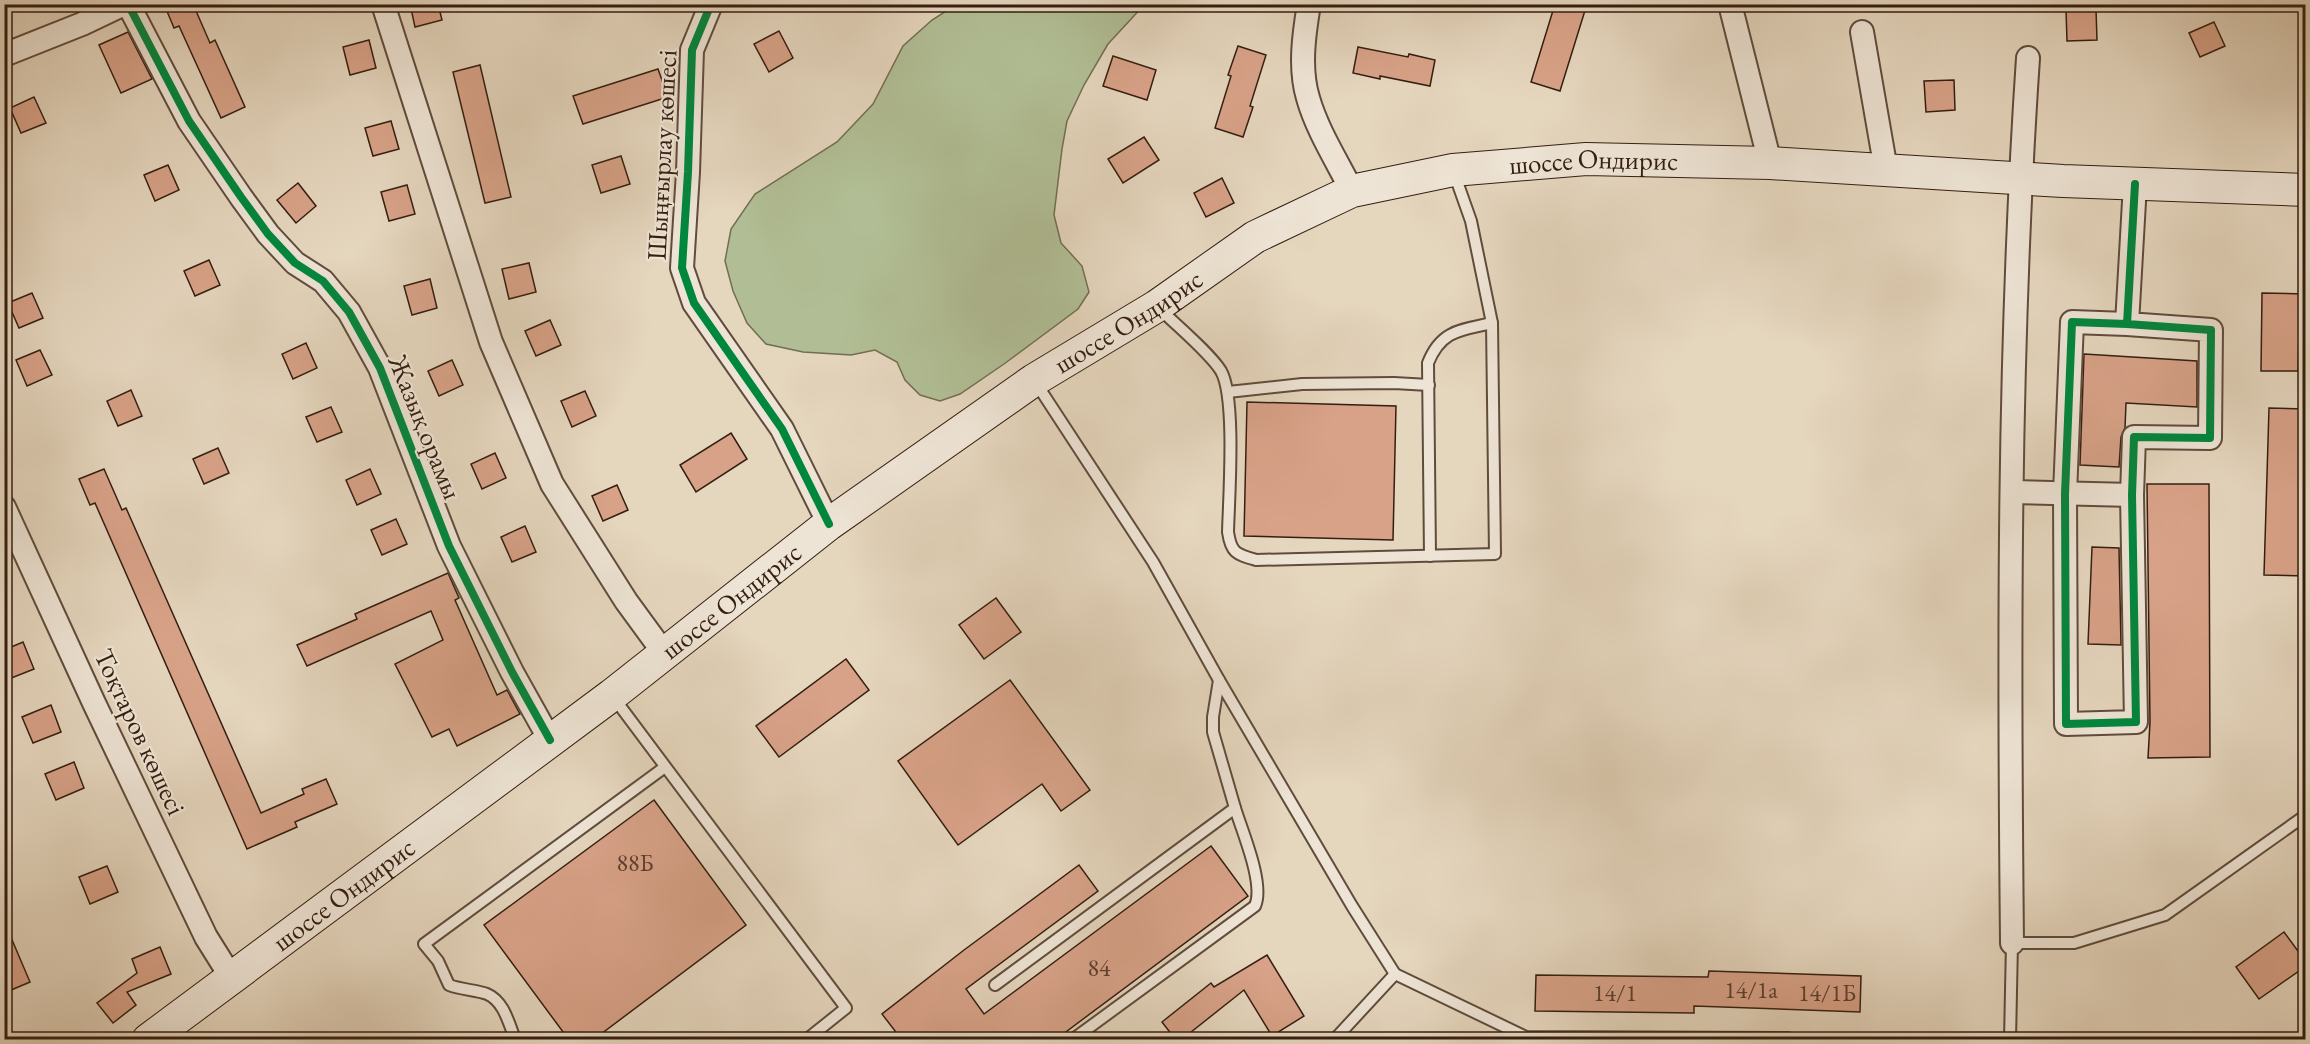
<svg xmlns="http://www.w3.org/2000/svg" width="2310" height="1044" font-family="'EB Garamond',serif">
<style>
.green{fill:#b1be95;stroke:#726e52;stroke-width:1.5}
.building{fill:#d8a288;stroke:#341e10;stroke-width:1.5}
.lines{fill:none;stroke-linecap:round;stroke-linejoin:round}
.service-casing{stroke:#604c3c;stroke-width:14}
.minor-casing{stroke:#604c3c;stroke-width:26}
.secondary-casing{stroke:#341e10;stroke-width:34}
.service{stroke:#eee4d5;stroke-width:10}
.minor{stroke:#eee4d5;stroke-width:22}
.secondary{stroke:#eee4d5;stroke-width:32}
.cycleway-casing{stroke:#eee4d5;stroke-width:11}
.cycleway{stroke:#00873e;stroke-width:8}
.labels{text-anchor:middle;stroke-width:4.5;stroke-linejoin:round;paint-order:stroke}
.number-label{font-size:24px;fill:#5d3f2e}
.street-label{font-size:27px;fill:#341e10;stroke:#eee4d5}
</style>
<rect width="100%" height="100%" fill="#e5d6be"/>
<filter id="stains"><feTurbulence type="fractalNoise" baseFrequency=".00333" numOctaves="4"/><feColorMatrix values="0 0 0 0 .2 0 0 0 0 .09 0 0 0 0 .02 0 0 0 .5 -.17"/></filter>
<radialGradient id="worn" r=".72"><stop offset=".6" stop-color="#630" stop-opacity="0"/><stop offset="1" stop-color="#630" stop-opacity=".3"/></radialGradient>
<polygon class="green" points="957,4 1144,5 1108,44 1084,85 1067,121 1062,149 1054,215 1061,243 1082,266 1089,292 1078,309 1004,364 960,394 940,401 920,395 905,380 897,362 875,350 851,355 803,352 766,344 747,323 733,291 725,261 731,229 755,194 837,142 873,104 903,46 932,20"/>
<g class="building">
<polygon points="164,4 193,4 210,43 215,40 245,107 221,118 179,26 174,28"/>
<polygon points="410,4 438,4 442,20 415,27"/>
<polygon points="1555,4 1587,4 1560,91 1531,82"/>
<polygon points="2096,9 2097,40 2067,41 2066,10"/>
<polygon points="2214,22 2225,46 2200,57 2189,33"/>
<polygon points="779,31 793,58 769,72 754,44"/>
<polygon points="128,32 152,79 121,93 99,45"/>
<polygon points="369,40 376,68 350,75 343,47"/>
<polygon points="1238,46 1266,55 1250,106 1253,107 1243,137 1215,128 1231,76 1228,75"/>
<polygon points="1358,47 1408,57 1409,54 1435,60 1430,86 1380,76 1380,79 1353,73"/>
<polygon points="1113,56 1156,70 1147,100 1103,86"/>
<polygon points="480,65 511,197 485,203 453,72"/>
<polygon points="658,69 668,97 583,124 573,96"/>
<polygon points="1954,80 1955,110 1926,112 1924,81"/>
<polygon points="34,97 46,123 21,133 10,108"/>
<polygon points="391,121 399,149 373,156 365,128"/>
<polygon points="1144,137 1159,160 1123,183 1108,159"/>
<polygon points="621,156 630,184 601,193 592,165"/>
<polygon points="168,165 179,190 155,201 144,175"/>
<polygon points="1222,178 1234,203 1206,217 1194,193"/>
<polygon points="298,183 316,206 296,223 277,200"/>
<polygon points="407,185 415,214 389,221 381,192"/>
<polygon points="209,260 220,285 195,296 184,271"/>
<polygon points="529,263 536,292 509,299 502,269"/>
<polygon points="430,279 437,308 412,315 404,286"/>
<polygon points="32,293 43,318 19,328 8,303"/>
<polygon points="2262,293 2306,294 2306,333 2299,333 2298,371 2261,371"/>
<polygon points="550,320 561,345 536,356 525,331"/>
<polygon points="306,343 317,368 293,379 282,354"/>
<polygon points="40,350 52,375 27,386 16,360"/>
<polygon points="2084,354 2197,361 2197,407 2126,403 2125,428 2121,437 2119,467 2080,465"/>
<polygon points="452,360 463,385 439,396 428,371"/>
<polygon points="131,390 142,416 118,426 107,401"/>
<polygon points="585,391 596,416 572,427 561,401"/>
<polygon points="1247,402 1396,406 1393,540 1244,536"/>
<polygon points="331,407 342,432 317,442 306,417"/>
<polygon points="2269,408 2306,409 2306,576 2264,575"/>
<polygon points="731,433 747,459 696,492 680,465"/>
<polygon points="218,448 229,473 204,484 193,459"/>
<polygon points="495,453 506,478 482,489 471,464"/>
<polygon points="104,469 122,510 126,508 261,813 304,794 302,789 326,779 337,804 295,822 297,827 247,849 95,503 90,505 79,479"/>
<polygon points="370,469 381,494 357,505 346,480"/>
<polygon points="2147,484 2209,484 2210,757 2148,758 2150,722"/>
<polygon points="617,485 628,510 603,521 592,496"/>
<polygon points="396,519 407,544 382,555 371,530"/>
<polygon points="525,526 536,552 512,562 501,537"/>
<polygon points="2092,547 2119,548 2121,645 2088,644"/>
<polygon points="448,573 459,598 455,600 497,695 507,690 520,714 457,746 449,729 432,737 395,664 443,640 431,611 307,666 297,645 357,619 355,614"/>
<polygon points="996,598 1021,632 984,659 959,625"/>
<polygon points="23,642 34,669 4,681 4,650"/>
<polygon points="846,659 869,690 779,757 756,726"/>
<polygon points="1010,680 1090,790 1061,811 1042,784 958,845 898,761"/>
<polygon points="51,705 61,732 33,743 22,717"/>
<polygon points="74,762 84,788 56,800 45,774"/>
<polygon points="654,800 746,925 593,1040 569,1040 484,925"/>
<polygon points="1211,846 1248,896 1055,1040 902,1040 882,1014 964,950 1079,865 1098,891 966,989 984,1014"/>
<polygon points="107,866 118,892 90,904 79,877"/>
<polygon points="4,921 30,982 4,993"/>
<polygon points="2284,932 2306,962 2306,966 2259,999 2236,967"/>
<polygon points="160,947 171,974 127,992 136,1005 113,1023 97,1003 137,973 132,959"/>
<polygon points="1267,955 1304,1016 1272,1036 1244,990 1181,1040 1176,1040 1162,1022 1211,983 1214,987"/>
<polygon points="1709,971 1861,976 1860,1012 1694,1006 1694,1013 1535,1011 1536,975 1708,977"/>
</g>
<g class="lines">
<g class="service-casing">
<g id="service">
<path d="M1160,309C1176,325 1210,353 1221,371C1236,397 1229,497 1228,532C1231,553 1236,554 1256,560L1495,554L1492,323L1471,221L1454,173"/>
<polyline points="1036,383 1153,562 1219,680 1352,906 1395,974 1526,1037 1788,1038"/>
<polyline points="1228,392 1302,384 1394,383 1429,385"/>
<path d="M1430,556L1428,363C1441,330 1461,330 1492,323"/>
<polyline points="614,698 846,1008 806,1040"/>
<polyline points="995,985 1235,808 1213,732 1213,717 1219,680"/>
<path d="M515,1039C509,1024 504,1001 487,994C477,990 462,990 449,985L438,961L424,944L665,767"/>
<path d="M1072,1040L1255,906C1265,884 1242,831 1235,808"/>
<polyline points="1334,1040 1395,974"/>
<polyline points="2010,1040 2012,943 2074,943 2165,915 2306,815"/>
</g>
</g>
<g class="minor-casing">
<g id="minor">
<polyline points="128,4 189,121 241,197 268,234 295,263 323,281 349,312 380,368 449,546 512,672 550,740"/>
<polyline points="383,4 491,342 552,484 626,601 664,653"/>
<polyline points="711,4 692,50 688,172 682,268 694,303 782,429 829,524"/>
<path d="M1309,4C1304,34 1299,68 1308,98C1317,130 1337,161 1352,191"/>
<polyline points="1730,4 1770,163"/>
<polyline points="1862,32 1886,170"/>
<polyline points="4,55 82,24 124,4"/>
<polyline points="2127,324 2211,330 2210,438 2134,437 2132,495 2136,722 2066,724 2065,494 2072,322 2127,324 2135,184"/>
<polyline points="2012,492 2132,495"/>
<polyline points="4,507 94,703 206,937 231,977"/>
<path d="M2012,943C2009,649 2008,353 2028,58"/>
</g>
</g>
<g class="secondary-casing">
<g id="secondary">
<path id="s1" d="M148,1040L612,695L829,524L1034,380L1157,306L1255,237L1352,191L1453,170L1586,159L1770,163L2063,181L2306,190"/>
</g>
</g>
<use href="#service" class="service"/>
<use href="#minor" class="minor"/>
<use href="#secondary" class="secondary"/>
<g class="cycleway-casing">
<g id="cycleway">
<polyline points="128,4 189,121 241,197 268,234 295,263 323,281 349,312 380,368 449,546 512,672 550,740"/>
<polyline points="711,4 692,50 688,172 682,268 694,303 782,429 829,524"/>
<polyline points="2127,324 2211,330 2210,438 2134,437 2132,495 2136,722 2066,724 2065,494 2072,322 2127,324 2135,184"/>
</g>
</g>
<use href="#cycleway" class="cycleway"/>
</g>
<g class="labels">
<g class="number-label">
<text x="635" y="871">88Б</text>
<text x="1099" y="976">84</text>
<text x="1751" y="998">14/1а</text>
<text x="1615" y="1001">14/1</text>
<text x="1827" y="1001">14/1Б</text>
</g>
<g class="street-label">
<text transform="translate(662 155) rotate(-87)" y="9">Шыңғырлау көшесі</text>
<text dy="9" stroke="none"><textPath href="#s1" startOffset="1720">шоссе Ондирис</textPath></text>
<text dy="9" stroke="none"><textPath href="#s1" startOffset="1216">шоссе Ондирис</textPath></text>
<text transform="translate(425 427) rotate(68)" y="9">Жазық орамы</text>
<text dy="9" stroke="none"><textPath href="#s1" startOffset="730">шоссе Ондирис</textPath></text>
<text transform="translate(140 732) rotate(65)" y="9">Тоқтаров көшесі</text>
<text dy="9" stroke="none"><textPath href="#s1" startOffset="244">шоссе Ондирис</textPath></text>
</g>
</g>
<rect width="2310" height="1044" fill="none" stroke="#e5d6be" stroke-width="24"/>
<rect x="6" y="6" width="2298" height="1032" fill="none" stroke="#341e10" stroke-width="3"/>
<rect x="12" y="12" width="2286" height="1020" fill="none" stroke="#341e10" stroke-width="1.5"/>
<rect width="100%" height="100%" filter="url(#stains)"/>
<rect width="100%" height="100%" fill="url(#worn)"/>
</svg>
